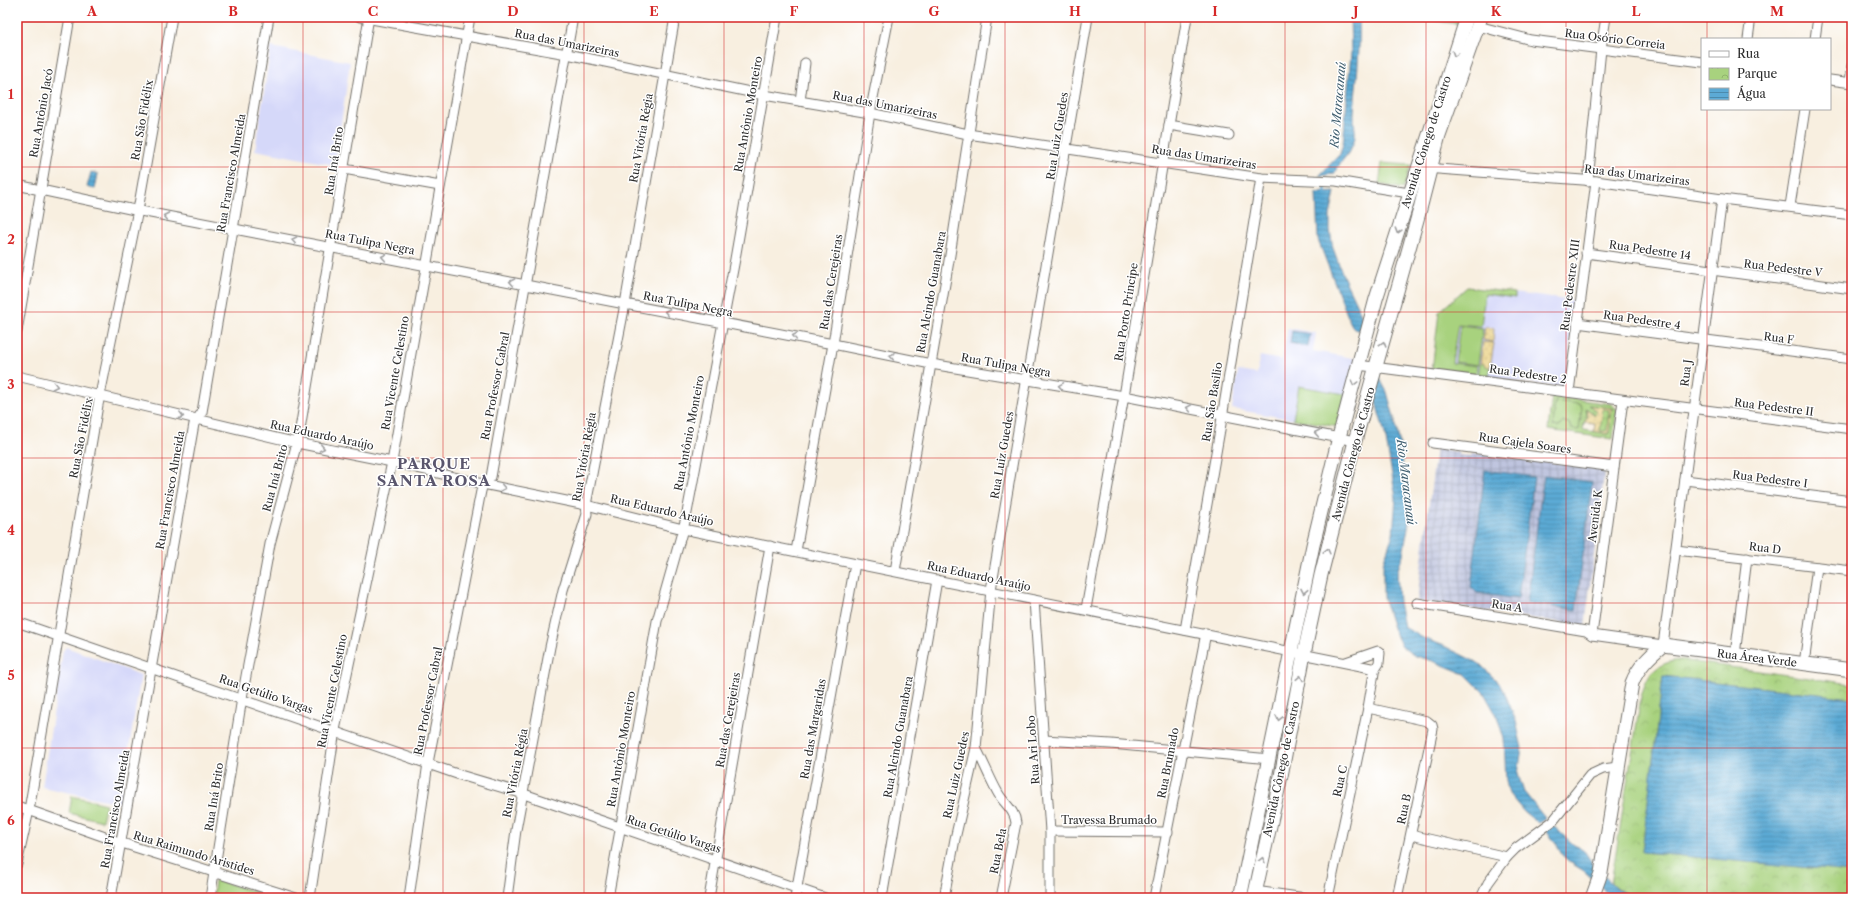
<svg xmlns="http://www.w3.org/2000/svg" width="1869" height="915" font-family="'Libre Caslon Text',serif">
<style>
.built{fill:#d5d8f9}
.industrial{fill:url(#industrial-grid)}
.grass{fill:#a8d27e;stroke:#6a7e54}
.forest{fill:url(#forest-firs);stroke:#58704c}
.sand{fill:url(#sand-dots);stroke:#8c8264}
.park{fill:url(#park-crowns);stroke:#6a7e54;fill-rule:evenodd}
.water{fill:url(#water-rules);stroke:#446a80}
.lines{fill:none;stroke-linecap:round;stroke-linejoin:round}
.stream{stroke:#5caad5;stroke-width:2.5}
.minor-casing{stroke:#73706a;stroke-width:11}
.secondary-casing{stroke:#73706a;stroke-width:15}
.minor{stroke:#fff;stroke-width:9}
.secondary{stroke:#fff;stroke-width:13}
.oneway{stroke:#a0a0a0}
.grid{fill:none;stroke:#d62828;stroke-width:1;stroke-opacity:0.55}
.labels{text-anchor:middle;stroke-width:3;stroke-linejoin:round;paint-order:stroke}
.street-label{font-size:11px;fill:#2b2b2b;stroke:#fff}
.water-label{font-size:12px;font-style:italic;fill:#3f5e6f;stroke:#fff}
.district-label{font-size:15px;font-weight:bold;letter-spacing:1px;fill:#5a566d;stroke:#fff}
.neatline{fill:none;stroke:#d62828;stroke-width:1.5}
.grid-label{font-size:13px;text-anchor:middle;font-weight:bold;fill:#d62828}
</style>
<defs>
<pattern id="industrial-grid" width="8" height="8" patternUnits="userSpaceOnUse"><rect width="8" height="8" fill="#bdc3de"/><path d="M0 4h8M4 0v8" fill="none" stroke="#9a9fb4"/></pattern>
<pattern id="forest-firs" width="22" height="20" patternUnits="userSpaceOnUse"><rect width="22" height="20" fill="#86b46d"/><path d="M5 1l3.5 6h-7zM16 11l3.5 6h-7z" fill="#6e935a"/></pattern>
<pattern id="sand-dots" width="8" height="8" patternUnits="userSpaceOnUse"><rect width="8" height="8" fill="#eeda9e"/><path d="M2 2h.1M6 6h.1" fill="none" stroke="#cb8" stroke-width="1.8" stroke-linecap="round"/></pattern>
<pattern id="park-crowns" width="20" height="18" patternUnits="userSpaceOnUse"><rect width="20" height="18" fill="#a8d27e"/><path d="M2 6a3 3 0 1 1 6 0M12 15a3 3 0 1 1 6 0" fill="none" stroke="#91b46d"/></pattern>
<pattern id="water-rules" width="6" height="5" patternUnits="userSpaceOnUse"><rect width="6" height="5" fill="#5caad5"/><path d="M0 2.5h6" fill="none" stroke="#4c8bad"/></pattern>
</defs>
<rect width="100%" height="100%" fill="#fff"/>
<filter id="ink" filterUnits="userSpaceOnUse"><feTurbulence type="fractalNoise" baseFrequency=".025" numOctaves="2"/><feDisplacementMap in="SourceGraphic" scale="8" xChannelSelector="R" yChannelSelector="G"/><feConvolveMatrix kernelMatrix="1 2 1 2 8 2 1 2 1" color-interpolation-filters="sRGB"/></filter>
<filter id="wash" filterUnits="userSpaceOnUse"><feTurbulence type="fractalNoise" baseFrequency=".012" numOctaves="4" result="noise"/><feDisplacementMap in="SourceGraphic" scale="16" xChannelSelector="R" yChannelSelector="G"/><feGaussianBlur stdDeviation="0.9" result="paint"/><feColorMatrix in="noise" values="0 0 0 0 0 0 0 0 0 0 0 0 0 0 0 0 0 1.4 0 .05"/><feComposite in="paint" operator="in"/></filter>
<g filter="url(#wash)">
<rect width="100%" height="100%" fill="#f8efe0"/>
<g class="built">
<polygon points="271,47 350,62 335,165 255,150"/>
<polygon points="1467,287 1575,301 1565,385 1562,387 1432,370 1439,312"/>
<polygon points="1288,328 1316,333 1313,351 1358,359 1339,427 1232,409 1238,371 1257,374 1260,356 1282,360"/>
<polygon points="66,647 141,675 120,803 42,787 63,651"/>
</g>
<polygon class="industrial" points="1436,448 1458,452 1459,455 1471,456 1473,453 1605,468 1585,626 1417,601"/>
<g class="grass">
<polygon points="1382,163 1411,165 1403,189 1379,184"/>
<polygon points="1467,287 1515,293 1515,298 1485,294 1481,326 1458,324 1452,363 1478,366 1476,375 1432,370 1439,312"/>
<polygon points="1460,325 1483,328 1478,365 1455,362"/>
<polygon points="1482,363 1490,368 1489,377 1478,376 1480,364"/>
<polygon points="1299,386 1345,394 1339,427 1293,419"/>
<polygon points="1555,401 1580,404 1582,407 1579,430 1571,429 1569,423 1563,422 1559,427 1553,426"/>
<polygon points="72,796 106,804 102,821 69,813"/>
<polygon points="215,880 278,898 213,898"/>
</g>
<polygon class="forest" points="1407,17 1460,17 1458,24"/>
<g class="sand">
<polygon points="1485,327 1494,328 1493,342 1483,340"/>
<polygon points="1483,342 1494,343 1490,368 1482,363 1480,364"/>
<polygon points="1588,405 1612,408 1609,434 1594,432 1595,423 1584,422 1587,418 1586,408 1595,415"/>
</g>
<g class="park">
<path d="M1552,396L1611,404L1617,409L1613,439L1548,430ZM1555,401L1580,404L1582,407L1579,430L1571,429L1569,423L1563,422L1559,427L1553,426ZM1589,405L1612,408L1609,434L1583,430L1584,422L1587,418L1586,408L1595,415L1596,411Z"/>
<polygon points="1603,409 1609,410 1607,431 1600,431"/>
<path d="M1680,660L1852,684V698L1663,676L1642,852L1852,872V898H1631C1625,892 1617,889 1611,883L1641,697C1647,674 1656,663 1680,660Z"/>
</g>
<g class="water">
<path d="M1350,17H1359C1361,49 1356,81 1354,113C1353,121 1356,129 1355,137C1352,154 1339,161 1334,174L1319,176L1340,154L1343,144L1351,53Z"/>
<polygon points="91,172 98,174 95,189 87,187"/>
<polygon points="1335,192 1330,215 1330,230 1333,248 1344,278 1361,314 1363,324 1360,331 1354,329 1350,322 1318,240 1316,193"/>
<polygon points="1292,331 1310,334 1308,347 1290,343"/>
<polygon points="1379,377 1387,392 1395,421 1401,450 1409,522 1403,555 1397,572 1399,602 1404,627 1423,638 1442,645 1480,664 1502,686 1516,721 1522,748 1518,774 1524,792 1545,818 1538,823 1524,812 1509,794 1506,781 1504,739 1497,716 1484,693 1465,674 1433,661 1415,656 1402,647 1394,631 1383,597 1383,563 1393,534 1396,498 1385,434 1374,396"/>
<polygon points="1485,470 1534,477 1518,599 1477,593 1471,587"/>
<polygon points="1544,475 1592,482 1576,610 1527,603"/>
<polygon points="1663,676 1852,698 1852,872 1642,852"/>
<polygon points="1552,825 1574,845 1583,849 1593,864 1611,883 1618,890 1624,892 1631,898 1613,898 1584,871 1571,863 1562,855 1556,843 1545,830"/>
</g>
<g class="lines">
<polyline class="stream" points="1325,194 1326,183"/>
</g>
</g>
<g filter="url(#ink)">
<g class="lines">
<g class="minor-casing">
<g id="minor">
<polyline points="360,17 567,54 764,95 870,113 968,134 1261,178 1336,181 1409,193"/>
<polyline points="1478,26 1531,40 1702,62"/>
<polyline points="1748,39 1751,17"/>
<polyline points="1815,39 1818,17"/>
<polyline points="1830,80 1852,83"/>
<polyline points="1850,83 1852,66"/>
<polyline points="800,101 805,63"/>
<polyline points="1169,125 1229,135"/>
<polyline points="1425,168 1596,181 1722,199 1852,215"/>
<polyline points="344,169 440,186"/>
<polyline points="1588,181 1601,49 1606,17"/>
<polyline points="17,185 130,209 833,344 931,364 1124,396 1355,441"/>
<polyline points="1790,206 1805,109"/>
<polyline points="1586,253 1852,289"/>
<polyline points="1577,323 1852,359"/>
<polyline points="17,331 70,17"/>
<polyline points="1358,365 1852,429"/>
<polyline points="17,376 297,443 392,462 483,484 586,505 683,529 1371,668 1374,673 1368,708 1328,898"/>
<polyline points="1569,392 1596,181"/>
<polyline points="1433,443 1614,467"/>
<polyline points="1685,480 1852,501"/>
<polyline points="1676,550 1852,571"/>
<polyline points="796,551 833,344 870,113 889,17"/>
<polyline points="895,571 950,255 987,17"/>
<polyline points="1034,600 1050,831 1050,898"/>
<polyline points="1417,603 1586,631 1592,635 1663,645 1722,199"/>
<polyline points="1086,609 1124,396 1187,17"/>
<polyline points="17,622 460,775 524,794 825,898"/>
<polyline points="1185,630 1221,424 1261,178"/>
<polyline points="1592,635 1623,400"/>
<polyline points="1735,655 1747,558"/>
<polyline points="1346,662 1378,651 1380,653 1379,663 1374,671"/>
<polyline points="1804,664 1817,567"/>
<polyline points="1368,708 1427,721 1432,725 1433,729 1397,898"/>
<polyline points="1044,740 1111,744 1270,759"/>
<path d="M976,748C984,763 990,779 998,793C1004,804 1015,810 1016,823L1001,898"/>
<polyline points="17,806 122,843 296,898"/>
<polyline points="1050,831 1168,832"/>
<polyline points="1411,835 1507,857"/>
<polyline points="17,864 29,810 98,405 138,210 172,17"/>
<polyline points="1255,891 1306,898"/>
<polyline points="111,898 194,424 202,412 269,17"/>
<polyline points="210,898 242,698 270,544 299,435 369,17"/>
<polyline points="310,898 335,730 392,462 470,17"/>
<polyline points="409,898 428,763 481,491 483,484 491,477 573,17"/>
<polyline points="507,898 516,830 550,647 563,590 587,514 586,505 625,304 675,17"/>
<polyline points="608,898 657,621 686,518 735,259 777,17"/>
<polyline points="709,898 770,546"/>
<polyline points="795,898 855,564"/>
<polyline points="882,898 937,580"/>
<polyline points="944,898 955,839 976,748 991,590 1088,17"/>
<polyline points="1154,898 1206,633"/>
<polyline points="1481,898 1488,883 1507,857 1515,849 1553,821 1590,775 1603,769 1618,767"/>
</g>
</g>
<g class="secondary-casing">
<g id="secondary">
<polyline points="1240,898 1313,545 1339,437 1376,299 1467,17"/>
<polyline points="1254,898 1281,776 1304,654 1321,575 1355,441 1420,209 1439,135 1481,17"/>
<path d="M1592,898L1601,873L1632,683C1638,667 1650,656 1663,645L1852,670"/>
</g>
</g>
<use href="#minor" class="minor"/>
<use href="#secondary" class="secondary"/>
</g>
<defs><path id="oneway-chevron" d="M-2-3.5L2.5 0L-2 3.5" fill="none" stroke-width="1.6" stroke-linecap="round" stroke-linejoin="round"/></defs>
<g class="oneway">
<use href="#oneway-chevron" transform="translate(1455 54) rotate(108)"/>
<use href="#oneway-chevron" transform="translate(166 216) rotate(-169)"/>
<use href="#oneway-chevron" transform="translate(1398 231) rotate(107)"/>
<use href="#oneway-chevron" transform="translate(294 240) rotate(-169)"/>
<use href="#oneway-chevron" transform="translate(384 257) rotate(-169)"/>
<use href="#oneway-chevron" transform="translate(512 282) rotate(-169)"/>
<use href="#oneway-chevron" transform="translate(667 312) rotate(-169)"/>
<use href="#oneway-chevron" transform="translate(795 336) rotate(-169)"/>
<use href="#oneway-chevron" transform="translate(1383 344) rotate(-74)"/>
<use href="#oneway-chevron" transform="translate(892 356) rotate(-168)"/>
<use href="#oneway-chevron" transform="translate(1354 383) rotate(105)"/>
<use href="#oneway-chevron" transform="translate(55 386) rotate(14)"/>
<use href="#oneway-chevron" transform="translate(1061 386) rotate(-171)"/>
<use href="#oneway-chevron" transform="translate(1189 408) rotate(-170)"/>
<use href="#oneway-chevron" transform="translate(181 416) rotate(14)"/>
<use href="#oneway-chevron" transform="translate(1317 433) rotate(-169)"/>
<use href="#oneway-chevron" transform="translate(322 448) rotate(12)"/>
<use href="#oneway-chevron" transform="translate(503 488) rotate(11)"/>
<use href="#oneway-chevron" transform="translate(1327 551) rotate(-76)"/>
<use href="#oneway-chevron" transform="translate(1304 591) rotate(101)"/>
<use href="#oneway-chevron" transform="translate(1300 678) rotate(-79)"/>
<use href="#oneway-chevron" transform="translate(1279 718) rotate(102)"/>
<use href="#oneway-chevron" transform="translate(1262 860) rotate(-77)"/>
</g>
</g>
<path class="grid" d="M162,17V898M303,17V898M443,17V898M584,17V898M724,17V898M864,17V898M1005,17V898M1145,17V898M1285,17V898M1426,17V898M1566,17V898M1707,17V39M1707,109V898M17,167H1852M17,312H1852M17,458H1852M17,603H1852M17,748H1852"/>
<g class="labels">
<g class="street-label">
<text transform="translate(1615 39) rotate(7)" y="4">Rua Osório Correia</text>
<text transform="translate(567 43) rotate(11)" y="4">Rua das Umarizeiras</text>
<text transform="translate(885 105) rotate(11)" y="4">Rua das Umarizeiras</text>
<text transform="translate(41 113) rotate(-80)" y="4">Rua Antônio Jacó</text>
<text transform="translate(748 114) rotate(-80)" y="4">Rua Antônio Monteiro</text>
<text transform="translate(142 120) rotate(-80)" y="4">Rua São Fidélix</text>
<text transform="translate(1057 136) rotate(-81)" y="4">Rua Luiz Guedes</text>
<text transform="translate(641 138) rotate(-80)" y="4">Rua Vitória Régia</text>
<text transform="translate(1426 142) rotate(-72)" y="4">Avenida Cônego de Castro</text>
<text transform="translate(1204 157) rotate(9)" y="4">Rua das Umarizeiras</text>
<text transform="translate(334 161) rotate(-81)" y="4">Rua Iná Brito</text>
<text transform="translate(231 173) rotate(-80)" y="4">Rua Francisco Almeida</text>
<text transform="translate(1637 175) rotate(7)" y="4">Rua das Umarizeiras</text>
<text transform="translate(370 242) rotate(11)" y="4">Rua Tulipa Negra</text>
<text transform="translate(1650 250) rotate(8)" y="4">Rua Pedestre 14</text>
<text transform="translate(1783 268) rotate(7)" y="4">Rua Pedestre V</text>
<text transform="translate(831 282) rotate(-81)" y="4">Rua das Cerejeiras</text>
<text transform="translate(1570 285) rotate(-83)" y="4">Rua Pedestre XIII</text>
<text transform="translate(931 292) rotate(-80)" y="4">Rua Alcindo Guanabara</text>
<text transform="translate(688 304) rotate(11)" y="4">Rua Tulipa Negra</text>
<text transform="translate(1126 312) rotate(-81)" y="4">Rua Porto Príncipe</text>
<text transform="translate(1642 320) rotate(8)" y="4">Rua Pedestre 4</text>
<text transform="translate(1779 338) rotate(7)" y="4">Rua F</text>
<text transform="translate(1006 365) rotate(10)" y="4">Rua Tulipa Negra</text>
<text transform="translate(395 373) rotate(-80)" y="4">Rua Vicente Celestino</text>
<text transform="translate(1686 373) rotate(-83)" y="4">Rua J</text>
<text transform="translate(1528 374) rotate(8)" y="4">Rua Pedestre 2</text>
<text transform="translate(495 386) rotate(-79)" y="4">Rua Professor Cabral</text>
<text transform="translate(1212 402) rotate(-81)" y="4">Rua São Basilio</text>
<text transform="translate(1774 407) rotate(7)" y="4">Rua Pedestre II</text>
<text transform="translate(689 433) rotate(-79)" y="4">Rua Antônio Monteiro</text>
<text transform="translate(322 435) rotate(12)" y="4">Rua Eduardo Araújo</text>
<text transform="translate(81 438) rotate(-79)" y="4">Rua São Fidélix</text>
<text transform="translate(1525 443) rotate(8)" y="4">Rua Cajela Soares</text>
<text transform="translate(1353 454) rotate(-75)" y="4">Avenida Cônego de Castro</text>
<text transform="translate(1002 455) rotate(-80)" y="4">Rua Luiz Guedes</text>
<text transform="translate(584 457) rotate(-80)" y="4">Rua Vitória Régia</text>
<text transform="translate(275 478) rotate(-75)" y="4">Rua Iná Brito</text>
<text transform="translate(1770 479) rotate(7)" y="4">Rua Pedestre I</text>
<text transform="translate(170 490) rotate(-80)" y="4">Rua Francisco Almeida</text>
<text transform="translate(662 510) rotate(13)" y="4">Rua Eduardo Araújo</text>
<text transform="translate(1595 516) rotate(-83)" y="4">Avenida K</text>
<text transform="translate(1765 548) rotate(7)" y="4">Rua D</text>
<text transform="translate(979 576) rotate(12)" y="4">Rua Eduardo Araújo</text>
<text transform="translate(1507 606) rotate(9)" y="4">Rua A</text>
<text transform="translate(1757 658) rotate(7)" y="4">Rua Área Verde</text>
<text transform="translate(332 691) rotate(-79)" y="4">Rua Vicente Celestino</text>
<text transform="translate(266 694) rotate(19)" y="4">Rua Getúlio Vargas</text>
<text transform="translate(428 701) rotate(-79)" y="4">Rua Professor Cabral</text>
<text transform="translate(728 720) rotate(-80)" y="4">Rua das Cerejeiras</text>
<text transform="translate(813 729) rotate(-80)" y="4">Rua das Margaridas</text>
<text transform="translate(898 737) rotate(-80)" y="4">Rua Alcindo Guanabara</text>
<text transform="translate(621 749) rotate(-80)" y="4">Rua Antônio Monteiro</text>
<text transform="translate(1033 750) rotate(-94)" y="4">Rua Ari Lobo</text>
<text transform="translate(1168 763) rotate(-79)" y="4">Rua Brumado</text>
<text transform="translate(1281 769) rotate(-78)" y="4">Avenida Cônego de Castro</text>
<text transform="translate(515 773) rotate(-79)" y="4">Rua Vitória Régia</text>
<text transform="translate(956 775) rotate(-78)" y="4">Rua Luiz Guedes</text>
<text transform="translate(1340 781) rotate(-78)" y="4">Rua C</text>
<text transform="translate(214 797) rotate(-81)" y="4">Rua Iná Brito</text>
<text transform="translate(115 809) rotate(-80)" y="4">Rua Francisco Almeida</text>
<text transform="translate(1404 809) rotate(-78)" y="4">Rua B</text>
<text x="1109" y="824">Travessa Brumado</text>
<text transform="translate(674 834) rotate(18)" y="4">Rua Getúlio Vargas</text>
<text transform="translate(998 851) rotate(-79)" y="4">Rua Bela</text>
<text transform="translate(194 853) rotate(17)" y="4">Rua Raimundo Aristides</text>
</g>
<g class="water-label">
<text transform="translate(1338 105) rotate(-85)" y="4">Rio Maracanaú</text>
<text transform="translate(1406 482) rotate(83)" y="4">Rio Maracanaú</text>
</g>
<g class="district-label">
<text x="434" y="469">PARQUE<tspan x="434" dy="17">SANTA ROSA</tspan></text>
</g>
</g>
<rect width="1869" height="915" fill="none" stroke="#fff" stroke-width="44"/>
<rect x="1701" y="38" width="130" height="72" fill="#ffffff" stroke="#aaaaaa"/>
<rect x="1709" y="51" width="20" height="6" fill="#ffffff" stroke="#aaaaaa"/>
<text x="1737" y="58" font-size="12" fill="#2b2b2b">Rua</text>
<rect x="1709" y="68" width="20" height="12" fill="url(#park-crowns)" stroke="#aaaaaa"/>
<text x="1737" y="78" font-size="12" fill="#2b2b2b">Parque</text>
<rect x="1709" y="88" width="20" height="12" fill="url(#water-rules)" stroke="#aaaaaa"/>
<text x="1737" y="98" font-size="12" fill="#2b2b2b">Água</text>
<rect x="22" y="22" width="1825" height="871" class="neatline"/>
<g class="grid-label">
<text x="92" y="16">A</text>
<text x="233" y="16">B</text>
<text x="373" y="16">C</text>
<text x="513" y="16">D</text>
<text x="654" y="16">E</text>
<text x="794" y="16">F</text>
<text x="934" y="16">G</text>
<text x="1075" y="16">H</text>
<text x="1215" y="16">I</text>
<text x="1356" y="16">J</text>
<text x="1496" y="16">K</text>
<text x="1636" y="16">L</text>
<text x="1777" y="16">M</text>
<text x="11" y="99">1</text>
<text x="11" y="244">2</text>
<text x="11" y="389">3</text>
<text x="11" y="535">4</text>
<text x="11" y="680">5</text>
<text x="11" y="825">6</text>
</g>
</svg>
